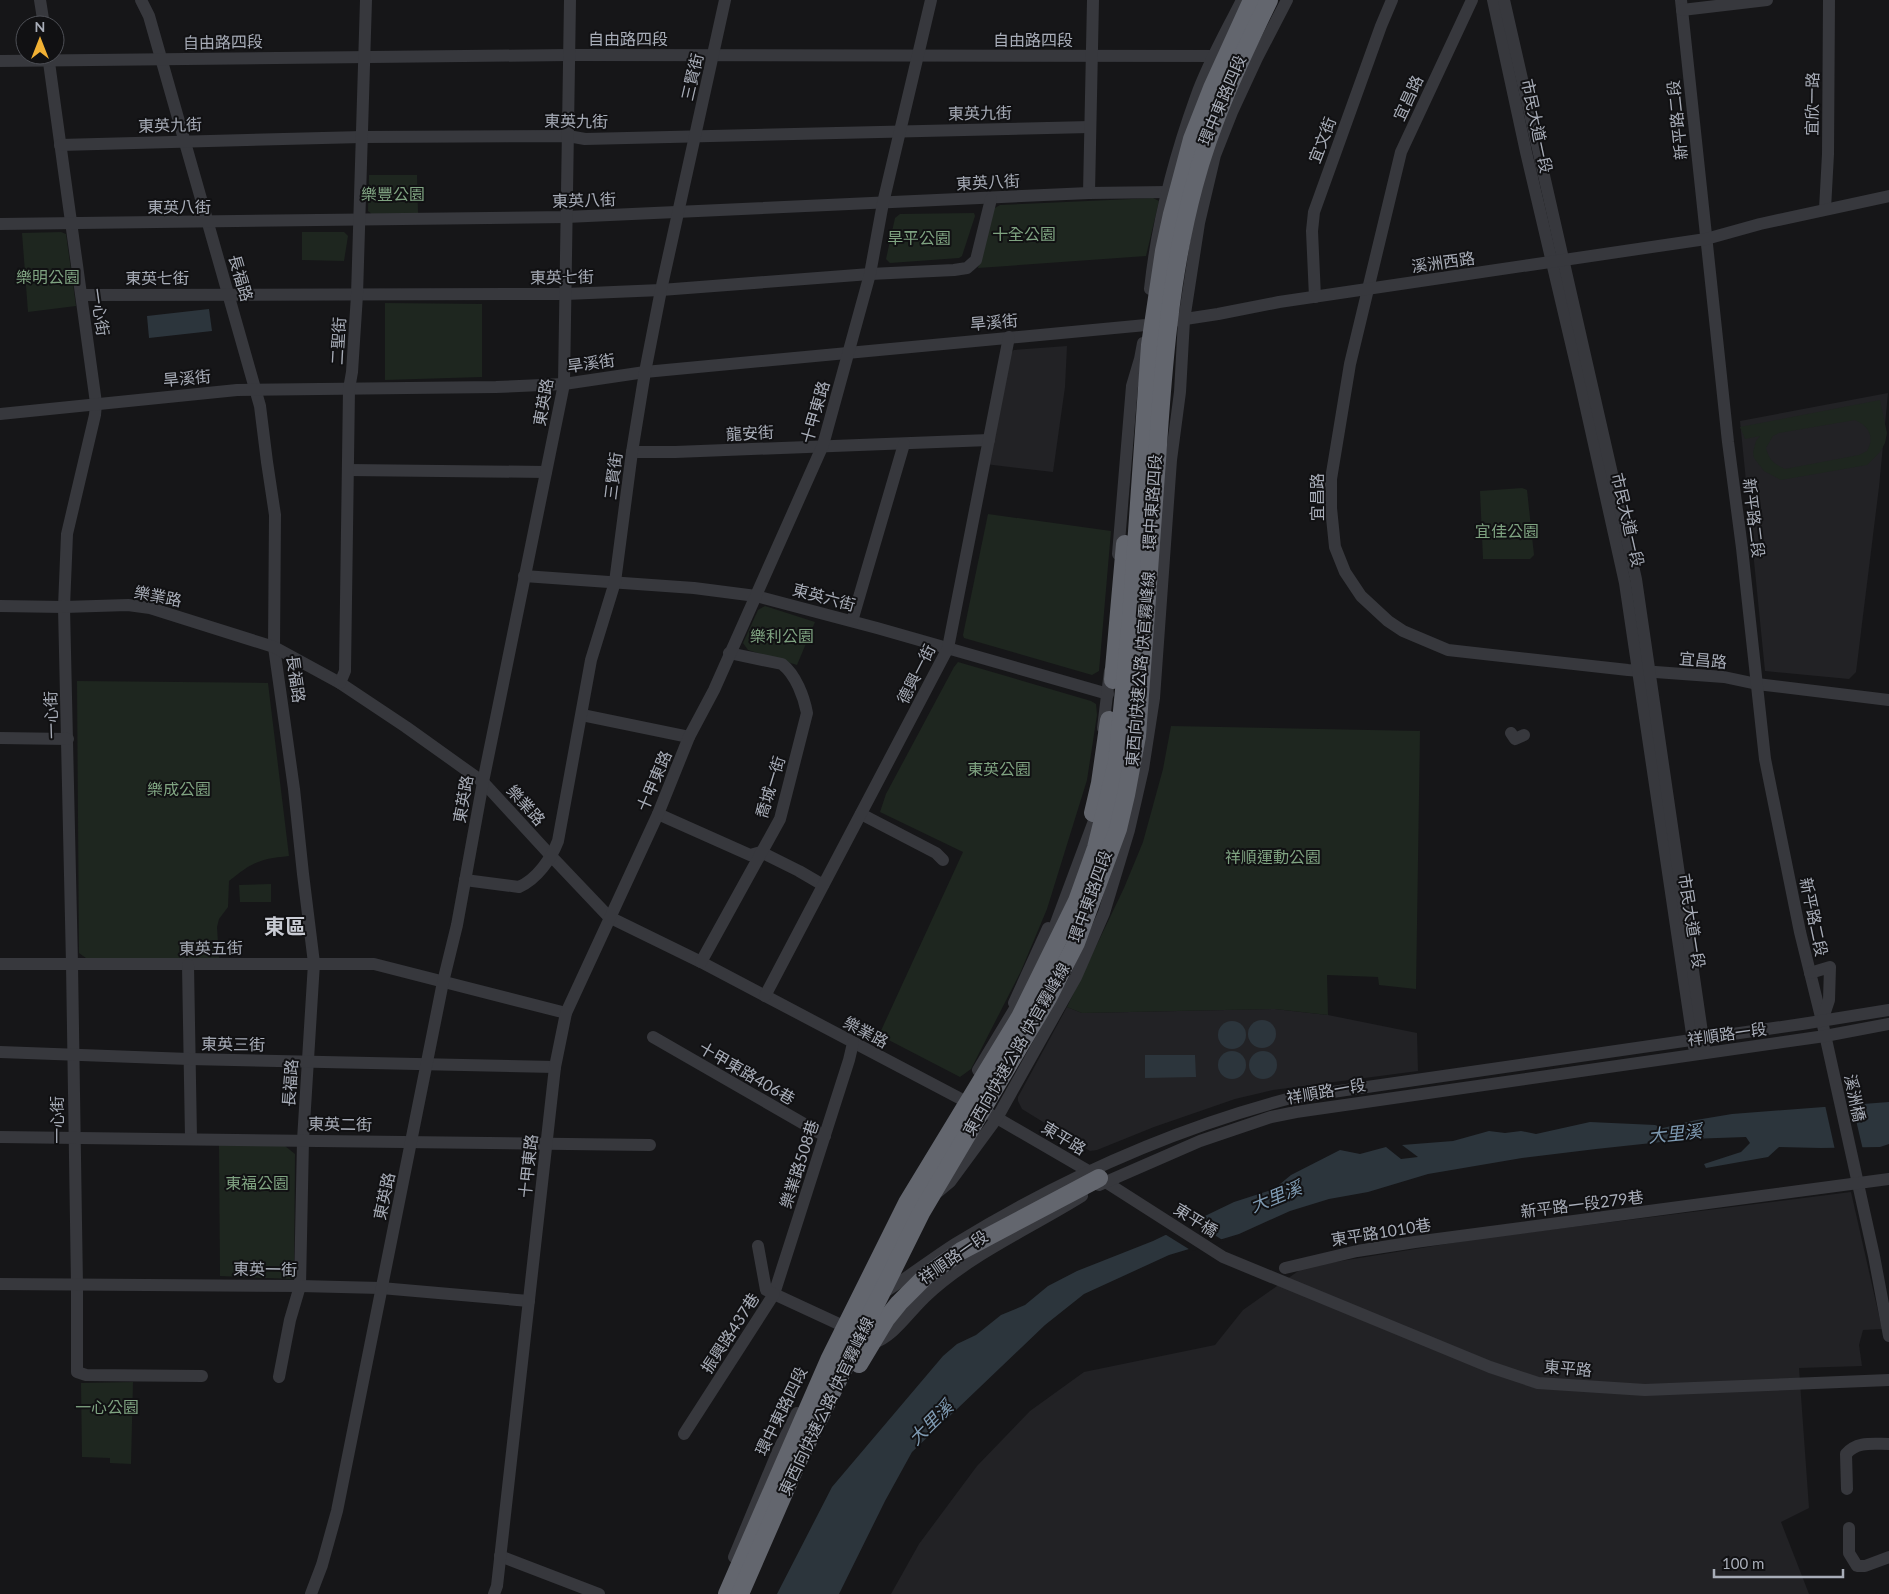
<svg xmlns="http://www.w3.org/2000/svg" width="1889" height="1594" font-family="Lato,'Noto Sans TC',sans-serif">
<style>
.built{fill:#222225}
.green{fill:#1e261f;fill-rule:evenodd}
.water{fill:#2c353c}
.pier{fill:#161618}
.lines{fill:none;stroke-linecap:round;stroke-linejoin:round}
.minor{stroke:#37383d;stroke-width:12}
.highway{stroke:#63666e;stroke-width:18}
.labels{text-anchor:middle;stroke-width:4;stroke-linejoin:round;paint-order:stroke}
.street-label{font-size:16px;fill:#a8adb8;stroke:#111113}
.park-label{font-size:16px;fill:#7fa381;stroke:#111113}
.water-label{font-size:18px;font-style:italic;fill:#7f9bb3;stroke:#111113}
.district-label{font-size:21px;font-weight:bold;fill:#c9ccd4;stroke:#111113}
</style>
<rect width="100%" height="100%" fill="#161618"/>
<g class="built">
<polygon points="1067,346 1065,387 1053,472 985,464 1011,353 1014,350"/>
<polygon points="1888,393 1879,487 1856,672 1849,679 1765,671 1740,421"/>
<polygon points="1067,1007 1082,1013 1275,1009 1328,1015 1417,1033 1418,1071 1273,1090 1235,1099 1154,1127 1097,1150 1090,1151 1022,1109 1018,1101 1018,1097"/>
<polygon points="1851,1192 1882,1329 1863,1330 1859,1345 1862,1366 1799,1368 1809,1508 1781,1522 1809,1594 891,1594 919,1544 977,1466 1030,1411 1084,1372 1215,1345 1243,1310 1304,1267 1483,1238"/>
</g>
<g class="green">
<polygon points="369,175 417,175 418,213 372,214 368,211"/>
<polygon points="1153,198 1159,201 1146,256 978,268 993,209 1000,205"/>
<polygon points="974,213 975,216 962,256 959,258 890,263 886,259 895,218 900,214"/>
<polygon points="61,232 66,234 76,306 28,312 22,233"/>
<polygon points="302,232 344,232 348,236 344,261 302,260"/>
<polygon points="385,303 482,304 482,377 385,380"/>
<path d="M1880,400L1887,433L1885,443L1880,452L1867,465L1781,480L1764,471L1754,458L1753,452L1756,441L1760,436L1745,439L1740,427ZM1855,420C1869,426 1875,437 1867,451L1859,455L1785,469C1774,464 1769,460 1766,448L1773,436L1779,433Z"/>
<polygon points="1522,488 1527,490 1534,555 1530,559 1483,559 1480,491"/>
<polygon points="988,514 1111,531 1099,671 1092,675 964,638 963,635"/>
<polygon points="765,606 815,622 797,665 748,650 743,643 758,610"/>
<polygon points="958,662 1091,701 1096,704 1097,715 1087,780 1047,909 1021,971 971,1069 960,1077 879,1035 963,852 880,812 886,794 954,667"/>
<path d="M77,681L268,683L289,856C259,859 253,862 229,881L228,907L219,919L217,927L219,958H86L79,953Z"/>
<polygon points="1171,726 1420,731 1416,989 1379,985 1378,977 1327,975 1328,1015 1275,1009 1082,1013 1067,1007 1124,888 1143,842 1163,769"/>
<polygon points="271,884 271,902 240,902 239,885"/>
<polygon points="219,1145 285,1146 295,1154 294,1279 220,1276"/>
<polygon points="133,1382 131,1464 110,1463 110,1458 82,1457 81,1383"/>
</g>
<g class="water">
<polygon points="209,309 212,331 149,338 147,316"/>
<circle cx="1262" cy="1034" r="14"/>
<circle cx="1232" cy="1035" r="14"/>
<circle cx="1232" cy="1065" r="14"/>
<circle cx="1263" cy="1065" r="14"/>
<polygon points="1145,1055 1195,1055 1196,1077 1145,1078"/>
<polygon points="1889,1102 1889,1144 1880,1147 1821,1148 1779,1147 1768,1157 1706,1168 1704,1164 1741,1152 1750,1143 1746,1137 1689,1139 1596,1149 1522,1158 1428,1174 1368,1192 1329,1199 1290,1211 1239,1234 1169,1255 1084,1294 1045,1325 912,1452 885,1501 839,1594 777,1594 832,1487 943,1356 957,1344 976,1335 1001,1315 1025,1305 1048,1286 1077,1271 1153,1241 1234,1202 1274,1189 1291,1175 1340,1150 1360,1154 1386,1147 1401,1159 1418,1157 1402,1145 1453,1141 1489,1131 1505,1133 1521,1131 1536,1134 1590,1122 1655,1125 1663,1128 1696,1120 1732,1114"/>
</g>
<g class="pier">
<polygon points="1852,1103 1863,1150 1835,1150 1825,1105"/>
<polygon points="1191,1220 1224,1241 1192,1251 1163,1233"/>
</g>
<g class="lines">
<g class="minor">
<polyline points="40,0 44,25"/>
<polyline points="141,0 149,16 260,406 267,462 275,515 274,647 294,789 303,874 314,963 303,1140 300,1286 290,1320 279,1377"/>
<polyline points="1472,0 1401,152 1350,364 1331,479 1331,508 1335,547 1345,572 1361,596 1388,621 1403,631 1448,650 1628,670 1724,677 1757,684 1889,700"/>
<polyline points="1493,0 1526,152 1580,381 1625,583 1694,1047"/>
<polyline points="1504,0 1636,579 1704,1046"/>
<polyline points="1681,0 1728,442 1742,548 1765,759 1800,932 1822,1021 1874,1256 1889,1336"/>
<polyline points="1682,10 1767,0"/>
<polyline points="48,55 96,403 95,415 67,534 64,607 72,964 77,1286 77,1372 86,1375 202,1376"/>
<polyline points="0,61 569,55 1232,56"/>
<polyline points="60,145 362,137 568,136 585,139 1090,127"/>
<polyline points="1089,193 1093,0"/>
<polyline points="1825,209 1828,154 1829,0"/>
<polyline points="0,224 566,217 1089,193 1168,192"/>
<path d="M1150,289C1157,224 1174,158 1196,97C1208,63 1226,32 1242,0"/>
<polyline points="82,295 566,294 661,290 870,274 954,270 967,268 976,260 991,199"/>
<polyline points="1315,297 1312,231 1314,212 1381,26 1392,0"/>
<polyline points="0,414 237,390 496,387 564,384 645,372 1146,325 1218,314 1279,302 1706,239 1760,224 1889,196"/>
<polyline points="632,452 675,452 989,440"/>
<polyline points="348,470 546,472"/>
<polyline points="1118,554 1132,386 1140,359 1143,343"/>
<polyline points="524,576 694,588 756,596 877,628 1108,694"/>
<polyline points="0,606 64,607 128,605 150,608 274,647 340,683 406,727 483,782 552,857 609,917 701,962 997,1118 1090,1172 1223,1257 1490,1367 1538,1383 1645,1390 1889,1380"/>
<polyline points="852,621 904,444"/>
<polyline points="340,683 345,671 349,389 352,372 357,295 366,0"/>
<polyline points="582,715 689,737"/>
<polyline points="1103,728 1110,671"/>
<polyline points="1511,733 1515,739 1524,735"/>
<polyline points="0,738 68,739"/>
<polyline points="658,814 750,855 761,852 799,871 823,885"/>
<polyline points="861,814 936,853 943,860"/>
<path d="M465,880L519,887C537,879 551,859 558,841L591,660L615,582L632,452L645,372L661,290L725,0"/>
<polyline points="1050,939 1098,810"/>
<path d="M701,962L780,819L807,713C804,697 796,675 782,664L729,653"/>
<polyline points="0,964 374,964 566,1013"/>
<polyline points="188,965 191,1138"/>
<polyline points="1810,973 1830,967 1829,1000 1822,1021"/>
<polyline points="765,996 948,648 1009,337"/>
<polyline points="1014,1003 1048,928"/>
<polyline points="653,1037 825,1136"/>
<polyline points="0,1052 189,1059 555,1067"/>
<polyline points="978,1070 1023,995"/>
<polyline points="0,1137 650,1145"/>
<polyline points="1099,1185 1200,1141 1271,1117 1296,1112 1825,1036 1889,1024"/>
<polyline points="938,1192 950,1182 997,1118 1076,977 1104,913 1129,830 1143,769 1154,698 1171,460 1180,392 1184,320 1199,223 1215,155 1232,112 1257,58 1287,0"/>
<polyline points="1285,1268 1357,1251 1415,1242 1889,1179"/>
<polyline points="0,1284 300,1286 381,1288 529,1301"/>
<path d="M880,1295C906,1279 930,1260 955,1244C1059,1180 1173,1129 1291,1098L1802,1024L1889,1010"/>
<polyline points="841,1325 774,1294 849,1060 853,1043"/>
<path d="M873,1343C893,1337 909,1312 924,1298C967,1256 1031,1228 1082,1196"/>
<polyline points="684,1434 774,1294 766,1290 758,1246"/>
<path d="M1847,1489L1846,1454C1857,1441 1873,1444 1889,1444"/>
<polyline points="1849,1528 1849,1553 1857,1566 1865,1566 1889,1557"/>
<polyline points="500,1556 599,1594"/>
<polyline points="734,1557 778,1451 797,1413"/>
<polyline points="311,1594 322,1565 337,1511 443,982 457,925 483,782 564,384 570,0"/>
<polyline points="494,1594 497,1586 555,1067 566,1013 658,814 689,737 714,690 823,445 870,274 883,203 931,0"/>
</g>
<g class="highway">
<polyline points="1113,680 1125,544"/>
<polyline points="1093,813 1100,783 1109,720"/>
<polyline points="859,1364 886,1319 899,1303 927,1275 961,1251 1099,1178"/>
<polyline points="727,1594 829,1360 907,1203 1020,1017 1077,901 1096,848 1117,762 1131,618 1150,345 1164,251 1172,214 1192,139 1212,88 1252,0"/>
<path d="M740,1594L798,1461L921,1213L1048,998L1076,943L1118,829L1126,795L1137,736C1144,644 1150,552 1157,460C1163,368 1170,275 1194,186C1211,121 1240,60 1269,0"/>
</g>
</g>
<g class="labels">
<g class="street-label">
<text x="628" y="45">自由路四段</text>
<text x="1033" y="46">自由路四段</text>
<text transform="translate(223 42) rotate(-1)" y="6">自由路四段</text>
<text transform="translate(692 77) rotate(-77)" y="6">三賢街</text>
<text transform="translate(1408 98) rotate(-65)" y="6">宜昌路</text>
<text transform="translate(1222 100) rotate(-67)" y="6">環中東路四段</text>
<text transform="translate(1812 104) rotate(-89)" y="6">宜欣一路</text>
<text transform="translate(980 113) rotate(-1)" y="6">東英九街</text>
<text transform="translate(1677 120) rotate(-96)" y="6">新平路二段</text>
<text transform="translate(576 121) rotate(1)" y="6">東英九街</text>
<text transform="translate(170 125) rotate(-2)" y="6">東英九街</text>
<text transform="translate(1537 126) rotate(78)" y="6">市民大道一段</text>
<text transform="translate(1322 140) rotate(-69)" y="6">宜文街</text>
<text transform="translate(988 182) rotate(-3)" y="6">東英八街</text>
<text transform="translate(584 200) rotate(-2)" y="6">東英八街</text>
<text x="179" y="213">東英八街</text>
<text transform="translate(1443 262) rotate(-8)" y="6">溪洲西路</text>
<text transform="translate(562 277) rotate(-1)" y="6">東英七街</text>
<text x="157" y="284">東英七街</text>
<text transform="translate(241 278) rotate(74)" y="6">長福路</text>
<text transform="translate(100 312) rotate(82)" y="6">一心街</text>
<text transform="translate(994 322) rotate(-5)" y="6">旱溪街</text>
<text transform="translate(338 341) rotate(-87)" y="6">二聖街</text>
<text transform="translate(591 363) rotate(-8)" y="6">旱溪街</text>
<text transform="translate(187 378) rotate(-5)" y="6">旱溪街</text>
<text transform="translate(543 402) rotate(-80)" y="6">東英路</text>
<text transform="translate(815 412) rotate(-74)" y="6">十甲東路</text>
<text transform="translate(750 433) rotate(-3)" y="6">龍安街</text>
<text transform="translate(613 476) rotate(-83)" y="6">三賢街</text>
<text transform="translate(1317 497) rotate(-90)" y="6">宜昌路</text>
<text transform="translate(1152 502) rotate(-86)" y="6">環中東路四段</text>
<text transform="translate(1754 518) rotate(83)" y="6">新平路二段</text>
<text transform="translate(1628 520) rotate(77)" y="6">市民大道一段</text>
<text transform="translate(158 596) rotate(11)" y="6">樂業路</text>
<text transform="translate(824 597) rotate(15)" y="6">東英六街</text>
<text transform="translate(1703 660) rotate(5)" y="6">宜昌路</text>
<text transform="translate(1140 669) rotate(-85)" y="6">東西向快速公路 快官霧峰線</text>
<text transform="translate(916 674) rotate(-63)" y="6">德興一街</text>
<text transform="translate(296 679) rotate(82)" y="6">長福路</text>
<text transform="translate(51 715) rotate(-92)" y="6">一心街</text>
<text transform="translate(654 781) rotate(-67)" y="6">十甲東路</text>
<text transform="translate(770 787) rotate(-73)" y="6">喬城一街</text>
<text transform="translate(463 799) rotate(-80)" y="6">東英路</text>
<text transform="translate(526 805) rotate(48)" y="6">樂業路</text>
<text transform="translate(1090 896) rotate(-70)" y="6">環中東路四段</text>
<text transform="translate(1814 917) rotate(78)" y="6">新平路二段</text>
<text transform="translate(1692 921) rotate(81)" y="6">市民大道一段</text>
<text transform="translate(211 948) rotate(-1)" y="6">東英五街</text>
<text transform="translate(866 1032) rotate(28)" y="6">樂業路</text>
<text transform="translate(1727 1034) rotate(-8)" y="6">祥順路一段</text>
<text transform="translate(233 1044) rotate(1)" y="6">東英三街</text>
<text transform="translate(1016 1049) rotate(-60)" y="6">東西向快速公路 快官霧峰線</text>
<text transform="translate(747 1073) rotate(30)" y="6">十甲東路406巷</text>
<text transform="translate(290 1083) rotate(-86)" y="6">長福路</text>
<text transform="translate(1326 1091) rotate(-10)" y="6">祥順路一段</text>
<text transform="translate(1855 1098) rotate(78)" y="6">溪洲橋</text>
<text transform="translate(57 1120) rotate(-90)" y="6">一心街</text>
<text transform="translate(340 1124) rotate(1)" y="6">東英二街</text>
<text transform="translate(1064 1138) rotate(31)" y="6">東平路</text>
<text transform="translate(799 1164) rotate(-72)" y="6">樂業路508巷</text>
<text transform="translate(528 1166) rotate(-84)" y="6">十甲東路</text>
<text transform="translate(384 1196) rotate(-78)" y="6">東英路</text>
<text transform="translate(1582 1204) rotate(-7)" y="6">新平路一段279巷</text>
<text transform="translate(1196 1220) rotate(32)" y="6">東平橋</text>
<text transform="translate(1381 1232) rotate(-9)" y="6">東平路1010巷</text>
<text transform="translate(953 1257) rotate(-35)" y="6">祥順路一段</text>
<text transform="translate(265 1269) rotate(1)" y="6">東英一街</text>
<text transform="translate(730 1333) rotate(-57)" y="6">振興路437巷</text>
<text transform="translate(1568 1368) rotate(5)" y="6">東平路</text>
<text transform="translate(826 1406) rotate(-64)" y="6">東西向快速公路 快官霧峰線</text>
<text transform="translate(781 1411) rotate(-64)" y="6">環中東路四段</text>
</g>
<g class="park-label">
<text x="393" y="200">樂豐公園</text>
<text x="1024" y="240">十全公園</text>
<text x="919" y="244">旱平公園</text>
<text x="48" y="283">樂明公園</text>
<text x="1507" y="537">宜佳公園</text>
<text x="782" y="642">樂利公園</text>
<text x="999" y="775">東英公園</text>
<text x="179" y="795">樂成公園</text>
<text x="1273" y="863">祥順運動公園</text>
<text x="257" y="1189">東福公園</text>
<text x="107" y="1413">一心公園</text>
</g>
<g class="water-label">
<text transform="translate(1675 1134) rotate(-6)" y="6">大里溪</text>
<text transform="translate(1276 1197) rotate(-22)" y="6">大里溪</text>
<text transform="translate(931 1423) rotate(-45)" y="6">大里溪</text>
</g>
<g class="district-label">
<text x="285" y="934">東區</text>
</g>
</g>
<g transform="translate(40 40)"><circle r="24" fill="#111113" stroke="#4d4f55"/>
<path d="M0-4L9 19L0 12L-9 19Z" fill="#f2b134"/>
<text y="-8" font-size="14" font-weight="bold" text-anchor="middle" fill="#a8adb8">N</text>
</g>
<path d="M1714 1569v8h129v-8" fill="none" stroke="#a8adb8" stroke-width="2.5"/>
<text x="1722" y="1569" font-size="15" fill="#a8adb8" stroke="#111113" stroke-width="4" paint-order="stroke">100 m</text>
</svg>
